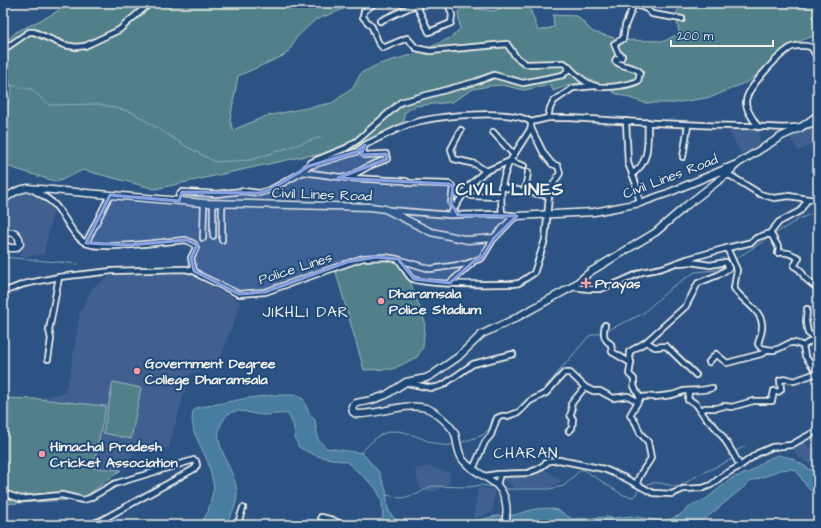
<svg xmlns="http://www.w3.org/2000/svg" width="821" height="528" font-family="'Architects Daughter',sans-serif">
<style>
.built{fill:#406190}
.green{fill:#51808a;stroke:#a2b8b9}
.water{fill:#467da0;stroke:#8cabbd}
.lines{fill:none;stroke-linecap:round;stroke-linejoin:round}
.stream{stroke:#8cabbd;stroke-width:1}
.minor-casing{stroke:#f4f1e8;stroke-width:8}
.major-casing{stroke:#f4f1e8;stroke-width:9}
.highway-casing{stroke:#f4f1e8;stroke-width:10}
.minor{stroke:#1f4a7a;stroke-width:4.5}
.major{stroke:#1f4a7a;stroke-width:6}
.highway{stroke:#1f4a7a;stroke-width:7}
.marked{fill:#88a0e0;fill-opacity:0.2;stroke:#88a0e0;stroke-width:3;stroke-linejoin:round}
.poi-dot{fill:#ff9aa2;stroke:#1f4a7a;stroke-width:1.5}
.labels{text-anchor:middle;stroke-width:4;stroke-linejoin:round;paint-order:stroke}
.street-label{font-size:14px;fill:#f4f1e8;stroke:#1f4a7a}
.poi-label{font-size:14px;font-weight:bold;fill:#f4f1e8;stroke:#1f4a7a;text-anchor:start}
.neighbourhood-label{font-size:15px;letter-spacing:1px;fill:#f4f1e8;stroke:#1f4a7a}
.district-label{font-size:18px;font-weight:bold;letter-spacing:1px;fill:#f4f1e8;stroke:#1f4a7a}
</style>
<rect width="100%" height="100%" fill="#2c5383"/>
<filter id="ink" filterUnits="userSpaceOnUse"><feTurbulence type="fractalNoise" baseFrequency=".025" numOctaves="2"/><feDisplacementMap in="SourceGraphic" scale="8" xChannelSelector="R" yChannelSelector="G"/><feConvolveMatrix kernelMatrix="1 2 1 2 8 2 1 2 1" color-interpolation-filters="sRGB"/></filter>
<g filter="url(#ink)">
<g class="built">
<polygon points="818,123 818,142 798,151 789,134"/>
<polygon points="756,128 760,130 759,141 755,149 743,156 727,129"/>
<polygon points="27,192 54,207 44,254 20,257 24,246 24,236 18,230 3,227 3,208 19,193"/>
<polygon points="187,273 241,302 216,370 190,373 168,449 139,447 121,470 93,468 106,406 38,399 65,392 70,374 80,312 92,288 110,276"/>
<polygon points="804,439 809,449 818,447 818,467 815,468 797,456 791,446"/>
<polygon points="429,466 443,471 449,472 450,482 434,492 420,489 415,469"/>
<polygon points="542,467 562,482 556,484 550,488 516,488 499,476 525,475 537,473"/>
<polygon points="478,487 495,490 493,512 473,519"/>
</g>
<g class="green">
<polygon points="71,3 359,3 315,20 296,38 290,50 283,56 238,76 230,120 233,130 266,116 332,103 353,88 361,73 379,64 418,53 450,38 460,29 458,12 462,7 493,11 511,5 529,6 538,31 554,27 553,15 577,16 593,32 622,40 665,41 679,33 676,14 682,3 818,3 818,33 811,37 791,44 749,81 712,97 675,103 645,103 617,94 593,80 569,85 553,91 551,85 524,90 502,85 489,86 473,89 452,102 415,106 404,113 404,121 345,153 305,156 155,189 83,170 57,182 3,165 3,119 12,90 6,66 3,62 3,44 16,32 51,15"/>
<polygon points="367,260 396,261 410,281 425,322 423,347 417,357 393,369 364,370 335,269"/>
<polygon points="113,382 141,388 131,439 103,433"/>
<polygon points="3,398 38,399 106,406 93,468 121,470 82,499 3,504"/>
</g>
<g class="water">
<path d="M272,395H292L298,396L303,399L310,415L315,420L318,439L326,448L362,453L379,472L386,490L388,509L394,519L427,525H384L383,522L382,500L375,487L347,462L317,456L304,450L299,447L296,441L293,424L288,414C279,413 271,415 263,415C255,415 247,411 239,411C232,411 227,414 224,419C214,434 220,445 226,460C231,472 238,483 237,497C236,507 230,517 225,525H200L208,512L214,487L208,462L194,432L192,420L193,411L196,408L202,407L248,398Z"/>
<polygon points="777,455 791,458 818,474 818,498 806,486 797,471 791,469 779,470 769,475 751,481 705,519 692,525 452,525 457,523 475,521 496,516 514,515 535,509 547,508 558,510 572,519 607,517 613,518 631,516 660,521 671,519 680,515 692,505 706,499 732,478 750,472 764,461"/>
</g>
<g class="lines">
<g class="stream">
<polyline points="3,84 31,89 49,105 99,104 132,112 184,145 215,162 251,160 321,137"/>
<polyline points="773,235 799,219 818,211"/>
<polyline points="3,257 78,264"/>
<polyline points="734,260 770,237"/>
<polyline points="606,331 642,314 672,287 695,272 716,270 725,266"/>
<polyline points="460,443 483,435 490,428 492,419 496,415 499,414 516,411 524,402 543,390 589,336 603,332"/>
<path d="M360,453C368,446 377,434 388,432C411,426 434,452 455,444"/>
<polyline points="735,453 736,451 745,446"/>
<polyline points="499,485 501,485 506,489 549,489 564,486 580,470 584,470 623,495 634,497 640,487"/>
<path d="M643,486C654,479 666,485 678,487L697,476L732,459L733,456"/>
<polyline points="386,495 402,498 418,494 431,486 469,487 481,485 494,487"/>
</g>
<g class="minor-casing">
<g id="minor">
<polyline points="632,3 647,9 652,14 682,19"/>
<polyline points="416,4 429,32 451,23 452,15 448,3"/>
<polyline points="380,21 419,3"/>
<polyline points="3,50 29,32 34,32 64,45 76,47 85,46 119,30 150,3"/>
<path d="M568,66C574,73 586,84 595,86C606,89 629,85 638,81L640,72C633,65 622,68 615,61L616,59L621,58L622,56L618,53L614,44L623,39L625,26L634,4"/>
<polyline points="548,118 550,108 554,101 573,88 594,86"/>
<polyline points="626,121 628,163 636,184 640,203"/>
<path d="M758,127C754,120 745,109 746,101C747,88 780,53 792,47C799,45 804,45 811,47L818,58"/>
<polyline points="461,130 451,149 454,159 475,164 486,171"/>
<polyline points="493,132 514,155"/>
<polyline points="683,157 688,125"/>
<polyline points="309,166 356,152 364,146"/>
<path d="M303,172L348,178L369,166L387,159L386,154L365,155L363,151L365,145C380,138 395,129 410,124C434,116 510,108 531,122"/>
<path d="M632,174C651,162 647,142 648,122"/>
<polyline points="726,175 731,176 760,194 774,198 789,196 808,199 800,211 779,222 770,233 756,238 752,242 727,248"/>
<polyline points="350,178 406,181 409,183 449,184 453,187 451,203 454,208"/>
<polyline points="501,187 549,196"/>
<path d="M30,188C38,193 49,198 55,205C65,216 73,237 86,243C101,251 165,241 186,240L194,244L196,248L191,258L194,271L201,276L239,294L265,292L363,258L385,257L397,259L430,269L466,264L482,258L494,238"/>
<polyline points="525,191 528,172"/>
<polyline points="464,192 472,196 500,197"/>
<polyline points="808,199 818,200"/>
<polyline points="179,201 179,195 182,192 216,194 243,191 259,193 270,190 303,172 310,163 314,161 346,148 358,140 401,102 475,82 494,75 523,83 563,75 568,70 568,66 564,63 526,64 516,57 507,44 430,51 416,48 407,38 383,48 378,42 372,27 363,17 364,11 375,3"/>
<polyline points="389,210 450,215 502,214 517,216"/>
<path d="M502,214C500,194 501,180 510,161L524,166"/>
<polyline points="450,215 468,187 484,172 510,161 531,128"/>
<path d="M766,235L771,234L779,248L778,253C786,251 791,254 799,258L794,266C802,270 801,272 805,278C809,282 814,285 818,289"/>
<polyline points="213,236 213,203"/>
<polyline points="203,238 204,203"/>
<polyline points="222,240 222,203"/>
<polyline points="86,243 110,195"/>
<path d="M399,260C403,265 406,273 411,278C421,286 496,284 513,284L519,283L534,273L545,240L549,196L552,192L554,183L560,173L558,166L552,164L544,154L531,128V122L548,118H569C629,121 689,126 749,126C775,127 792,131 818,122"/>
<path d="M679,263L691,262L710,265L726,262L729,268L718,275L698,283L686,306L646,342L629,352L631,363L629,374L634,379V386L640,398C645,395 650,397 655,397C661,396 666,396 671,395C676,394 680,392 684,391C694,390 703,391 712,388"/>
<polyline points="450,283 472,263"/>
<path d="M572,287L589,289H600L620,282L642,272L662,268L687,259L727,248L737,270L734,288C742,302 764,310 762,328C762,333 759,339 758,344L761,348C765,349 770,350 774,350C788,347 787,338 803,346L805,356L818,374"/>
<polyline points="3,292 24,284 59,277 112,271 185,269 194,271"/>
<polyline points="807,309 806,322 808,333 812,336 818,337"/>
<path d="M605,325C603,333 603,340 611,344L612,352L631,363"/>
<polyline points="646,342 655,347 666,346 696,375"/>
<polyline points="803,346 818,336"/>
<polyline points="48,359 51,339 49,330 59,277"/>
<polyline points="709,362 716,354 727,363 761,354 769,350"/>
<polyline points="408,383 431,388 437,387 443,385 473,364 513,354"/>
<path d="M689,391L688,400C698,402 699,410 705,417C708,421 713,424 716,428C726,440 733,452 740,466"/>
<polyline points="701,411 705,408 717,408 724,406 732,407 753,401 772,401 774,391 778,392 781,390 780,380 787,379 794,381 817,373"/>
<polyline points="569,431 572,428 573,419 570,415 572,411 571,404 585,387"/>
<polyline points="473,469 485,442 491,435 497,418 502,416 508,416 519,412 530,401 546,393 564,373 570,373 585,387 593,391 600,391 613,398 628,396 637,401"/>
<polyline points="485,476 498,474 528,473 538,469 549,461 559,460 604,469 625,478 653,493 672,494 683,489 703,488 711,485 722,476 740,466 758,453 772,447 791,445 818,430"/>
<path d="M637,484C638,474 646,468 651,458L648,442L640,433L636,423L630,415L639,400"/>
<polyline points="497,485 500,474"/>
<polyline points="3,493 21,499 62,495 83,500 90,498 114,484 194,460 196,461 197,465 194,469 102,520 89,525"/>
<polyline points="321,517 333,520 343,525"/>
<polyline points="240,525 239,520 243,508"/>
</g>
</g>
<g class="major-casing">
<g id="major">
<path d="M3,201C10,194 18,189 28,188L204,203L371,207L385,209L431,232L468,240L494,238L512,219L517,216L594,212L640,203L668,193L737,164L782,136L800,128L818,115"/>
<polyline points="3,232 15,233 19,238 20,244 16,248 10,248 3,245"/>
<path d="M504,525C507,518 507,511 506,504C502,477 477,478 463,460C457,452 458,443 455,434C452,426 434,410 426,408C402,402 380,415 356,414L353,412L352,406L356,403L372,400L386,395L406,382L426,378L432,375L458,357L482,334L512,320L572,287L590,272L656,232L687,205L726,175L736,165"/>
</g>
</g>
<g class="highway-casing">
<polyline id="highway" points="725,169 723,173 726,175"/>
</g>
<use href="#minor" class="minor"/>
<use href="#major" class="major"/>
<use href="#highway" class="highway"/>
</g>
</g>
<path class="marked" d="M365,145L361,155L386,154L387,159L338,178L449,184L453,187L451,203L458,215L517,216L494,238L482,258L474,261L450,283L414,279L398,259L376,257L347,262L265,292L239,294L194,271L191,258L197,245L186,240L130,245L86,243L110,195L179,201L182,192L259,193L270,190L309,166L356,152Z"/>
<g class="poi-dot">
<path d="M584 277h4v4h4v4h-4v4h-4v-4h-4v-4h4z"/>
<circle cx="381" cy="301" r="4"/>
<circle cx="137" cy="371" r="4"/>
<circle cx="42" cy="454" r="4"/>
</g>
<g class="labels">
<g class="street-label">
<text transform="translate(670 176) rotate(-21)" y="5">Civil Lines Road</text>
<text transform="translate(322 194) rotate(2)" y="5">Civil Lines Road</text>
<text transform="translate(295 268) rotate(-18)" y="5">Police Lines</text>
</g>
<g class="poi-label">
<text x="595" y="288">Prayas</text>
<text x="389" y="298">Dharamsala<tspan x="389" dy="16">Police Stadium</tspan></text>
<text x="145" y="368">Government Degree<tspan x="145" dy="16">College Dharamsala</tspan></text>
<text x="50" y="451">Himachal Pradesh<tspan x="50" dy="16">Cricket Association</tspan></text>
</g>
<g class="neighbourhood-label">
<text x="306" y="317">JIKHLI DAR</text>
<text x="526" y="458">CHARAN</text>
</g>
<g class="district-label">
<text x="510" y="195">CIVIL LINES</text>
</g>
</g>
<rect width="821" height="528" fill="none" stroke="#1f4a7a" stroke-width="16"/>
<rect x="8" y="8" width="805" height="512" fill="none" stroke="#f4f1e8" stroke-width="1.5" filter="url(#ink)"/>
<path d="M671 40v6h102v-6" fill="none" stroke="#f4f1e8" stroke-width="2"/>
<text x="677" y="40" font-size="12" fill="#f4f1e8" stroke="#1f4a7a" stroke-width="3" paint-order="stroke">200 m</text>
</svg>
